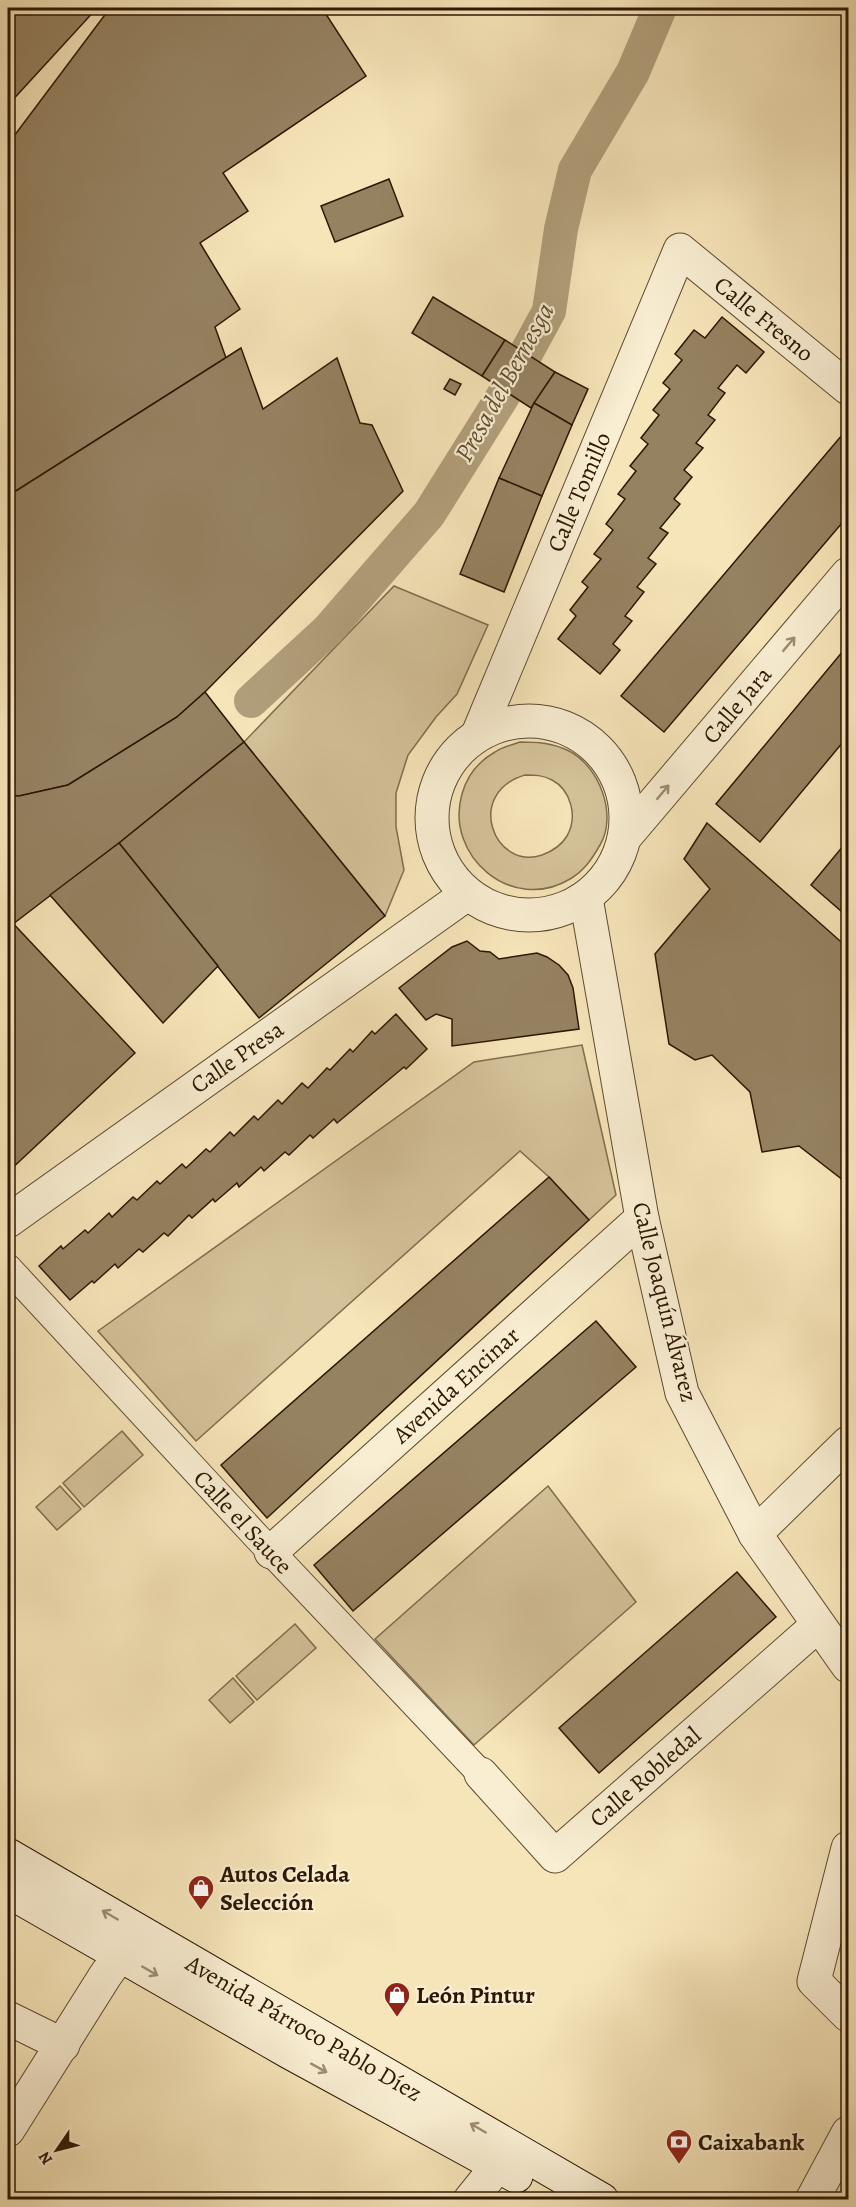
<svg xmlns="http://www.w3.org/2000/svg" width="856" height="2207" font-family="Alegreya,serif">
<style>
.green{fill:#d4c29a;stroke:#806c4e;stroke-width:1.5;fill-rule:evenodd}
.lines{fill:none;stroke-linecap:round;stroke-linejoin:round}
.canal{stroke:#b19f7b;stroke-width:34}
.building{fill:#958261;stroke:#2c1702;stroke-width:1.5}
.pedestrian-casing{stroke:#5e4a30;stroke-width:29}
.minor-casing{stroke:#5e4a30;stroke-width:35}
.secondary-casing{stroke:#2c1702;stroke-width:35}
.pedestrian{stroke:#f9eed2;stroke-width:27}
.minor{stroke:#f9eed2;stroke-width:33}
.secondary{stroke:#f9eed2;stroke-width:33}
.oneway{stroke:#9d8d74}
.labels{text-anchor:middle;stroke-width:4.5;stroke-linejoin:round;paint-order:stroke}
.street-label{font-size:24px;fill:#2c1702;stroke:#f9eed2}
.poi-label{font-size:24px;font-weight:bold;fill:#2c1702;stroke:#f9eed2;text-anchor:start}
.water-label{font-size:26px;font-style:italic;fill:#614d32;stroke:#f9eed2}
</style>
<rect width="100%" height="100%" fill="#f6e5b9"/>
<filter id="stains"><feTurbulence type="fractalNoise" baseFrequency=".00333" numOctaves="4"/><feColorMatrix values="0 0 0 0 .2 0 0 0 0 .09 0 0 0 0 .02 0 0 0 .5 -.17"/></filter>
<radialGradient id="worn" r=".72"><stop offset=".6" stop-color="#630" stop-opacity="0"/><stop offset="1" stop-color="#630" stop-opacity=".3"/></radialGradient>
<g class="green">
<polygon points="394,586 488,625 457,694 436,717 408,755 396,793 396,827 404,870 385,916 244,742"/>
<path d="M520,742C538,742 553,743 569,751C599,766 618,815 600,845C592,859 584,871 570,879C512,914 444,856 462,794C467,776 479,761 495,752C502,747 512,745 520,742ZM525,775C535,775 543,775 552,780C571,790 578,817 567,836C561,846 553,851 542,855C494,871 464,793 525,775Z"/>
<polygon points="582,1045 616,1195 589,1220 549,1177 520,1151 196,1441 98,1331 474,1062"/>
<polygon points="122,1431 143,1455 84,1507 63,1483"/>
<polygon points="60,1486 81,1509 57,1530 36,1507"/>
<polygon points="548,1486 636,1602 474,1745 375,1639"/>
<polygon points="295,1624 316,1648 257,1700 236,1676"/>
<polygon points="233,1678 254,1702 230,1723 209,1700"/>
</g>
<g class="lines">
<polyline class="canal" points="251,701 328,630 429,514 503,396 549,311 561,229 575,170 633,72 660,8"/>
</g>
<g class="building">
<polygon points="8,8 97,8 8,105"/>
<polygon points="110,8 322,8 366,76 223,173 248,211 200,243 240,309 215,327 226,358 8,496 8,144"/>
<polygon points="389,179 403,216 335,242 321,206"/>
<polygon points="433,297 505,340 482,376 412,333"/>
<polygon points="722,317 764,352 746,373 737,365 718,388 725,393 708,415 715,420 696,443 703,448 684,470 692,477 674,499 680,504 660,528 668,533 648,558 656,564 637,587 644,592 625,616 632,621 613,644 620,650 600,674 558,639 576,616 570,610 588,587 582,582 601,559 594,554 613,530 606,524 625,499 618,494 636,471 630,466 648,444 641,438 659,415 653,410 670,389 663,383 682,360 675,354 694,330 705,338"/>
<polygon points="505,340 555,372 531,408 482,376"/>
<polygon points="241,348 263,409 337,358 360,423 372,425 403,491 205,692 177,717 68,785 19,796 8,795 8,496"/>
<polygon points="555,372 588,389 572,425 534,403"/>
<polygon points="450,379 461,384 455,395 444,389"/>
<polygon points="534,403 572,425 542,496 499,478"/>
<polygon points="848,428 848,516 664,732 621,696"/>
<polygon points="499,478 542,496 504,592 460,574"/>
<polygon points="848,645 848,736 760,842 716,804"/>
<polygon points="205,692 244,742 119,843 13,924 8,918 8,795 19,796 68,785 177,717"/>
<polygon points="244,742 385,916 259,1018 119,843"/>
<polygon points="707,823 848,948 848,1184 799,1146 762,1152 750,1092 712,1055 695,1060 669,1044 655,954 710,889 684,859"/>
<polygon points="848,840 848,917 811,885"/>
<polygon points="119,843 218,966 163,1023 50,895"/>
<polygon points="8,918 135,1053 8,1172"/>
<polygon points="467,941 480,951 490,952 499,959 537,953 547,957 559,965 568,975 573,988 579,1029 452,1046 452,1019 436,1014 426,1020 399,988 452,947"/>
<polygon points="396,1014 427,1049 406,1069 404,1067 337,1123 334,1119 313,1138 310,1135 289,1155 285,1152 264,1171 261,1167 239,1187 237,1183 215,1202 213,1199 192,1218 189,1215 168,1236 164,1233 143,1252 139,1249 118,1268 115,1264 94,1283 92,1281 70,1300 39,1266 61,1246 63,1249 85,1230 88,1233 109,1213 112,1217 133,1197 137,1200 157,1181 160,1184 182,1164 186,1168 206,1149 210,1152 230,1132 234,1136 254,1116 258,1120 278,1100 282,1104 302,1083 308,1088 327,1068 330,1070 350,1049 353,1052 372,1031 375,1034"/>
<polygon points="549,1177 589,1220 267,1518 221,1465"/>
<polygon points="596,1321 636,1367 353,1611 314,1565"/>
<polygon points="737,1572 776,1617 599,1773 559,1728"/>
</g>
<g class="lines">
<g class="pedestrian-casing">
<polyline id="pedestrian" points="8,1268 256,1536 481,1774"/>
</g>
<g class="minor-casing">
<g id="minor">
<circle cx="529" cy="818" r="97"/>
<polyline points="478,734 680,250 848,388"/>
<polyline points="625,837 848,574"/>
<polyline points="586,898 642,1218 682,1393 755,1534 848,1666"/>
<polyline points="8,1221 467,894"/>
<polyline points="755,1534 848,1443"/>
<polyline points="271,1552 642,1218"/>
<polyline points="481,1774 555,1856 818,1625"/>
<polyline points="848,1848 814,1981 848,2015"/>
<polyline points="8,2018 63,2045"/>
<polyline points="8,2130 105,1976 136,1932"/>
<polyline points="470,2200 512,2148"/>
<polyline points="812,2200 848,2133"/>
</g>
</g>
<g class="secondary-casing">
<g id="secondary">
<polyline points="8,1855 602,2200"/>
<polyline points="8,1891 289,2052 516,2176"/>
</g>
</g>
<use href="#pedestrian" class="pedestrian"/>
<use href="#minor" class="minor"/>
<use href="#secondary" class="secondary"/>
</g>
<defs><path id="oneway-shaft" d="M-6 0H5M1.5-3L5.5 0L1.5 3" fill="none" stroke-width="1.6" stroke-linecap="round" stroke-linejoin="round" transform="scale(1.5)"/></defs>
<g class="oneway">
<use href="#oneway-shaft" transform="translate(789 644) rotate(-50)"/>
<use href="#oneway-shaft" transform="translate(663 792) rotate(-50)"/>
<use href="#oneway-shaft" transform="translate(110 1915) rotate(-150)"/>
<use href="#oneway-shaft" transform="translate(150 1971) rotate(30)"/>
<use href="#oneway-shaft" transform="translate(319 2068) rotate(29)"/>
<use href="#oneway-shaft" transform="translate(478 2128) rotate(-150)"/>
</g>
<defs>
<g id="shop-pin" transform="scale(1.35)"><path d="M0 17L-7.5 6A9.5 9.5 0 1 1 7.5 6Z" fill="#8f2418" stroke="#f9eed2"/><path d="M-5-2.5h2.3a2.7 3.5 0 0 1 5.4 0H5L5.5 6h-11ZM-1.5-2.5h3a1.5 2.3 0 0 0-3 0Z" fill="#fff"/></g>
<g id="bank-pin" transform="scale(1.35)"><path d="M0 17L-7.5 6A9.5 9.5 0 1 1 7.5 6Z" fill="#8f2418" stroke="#f9eed2"/><path d="M-6-4H6V4H-6ZM0-2.3a2.3 2.3 0 1 0 0 4.6a2.3 2.3 0 1 0 0-4.6Z" fill="#fff"/></g>
</defs>
<g fill-rule="evenodd">
<use href="#shop-pin" x="201" y="1888"/>
<use href="#shop-pin" x="397" y="1995"/>
<use href="#bank-pin" x="679" y="2142"/>
</g>
<g class="labels">
<g class="street-label">
<text transform="translate(764 319) rotate(39)" y="8">Calle Fresno</text>
<text transform="translate(579 492) rotate(-67)" y="8">Calle Tomillo</text>
<text transform="translate(737 705) rotate(-50)" y="8">Calle Jara</text>
<text transform="translate(237 1057) rotate(-35)" y="8">Calle Presa</text>
<text transform="translate(665 1302) rotate(76)" y="8">Calle Joaquín Álvarez</text>
<text transform="translate(456 1385) rotate(-42)" y="8">Avenida Encinar</text>
<text transform="translate(243 1522) rotate(47)" y="8">Calle el Sauce</text>
<text transform="translate(645 1777) rotate(-41)" y="8">Calle Robledal</text>
<text transform="translate(304 2028) rotate(30)" y="8">Avenida Párroco Pablo Díez</text>
</g>
<g class="poi-label">
<text x="220" y="1882">Autos Celada<tspan x="220" dy="28">Selección</tspan></text>
<text x="416" y="2003">León Pintur</text>
<text x="698" y="2150">Caixabank</text>
</g>
<g class="water-label">
<text transform="translate(504 382) rotate(-61)" y="9">Presa del Bernesga</text>
</g>
</g>
<rect width="856" height="2207" fill="none" stroke="#f6e5b9" stroke-width="30"/>
<rect x="9" y="9" width="838" height="2189" fill="none" stroke="#2c1702" stroke-width="3"/>
<rect x="15" y="15" width="826" height="2177" fill="none" stroke="#2c1702" stroke-width="1.5"/>
<g transform="translate(57 2150) rotate(235)" stroke="#f9eed2" stroke-width="4.5" paint-order="stroke">
<path d="M0-4.5L10 22L0 15L-10 22Z" fill="#2c1702"/>
<text y="-9" font-size="16" font-weight="bold" text-anchor="middle" fill="#2c1702">N</text>
</g>
<rect width="100%" height="100%" filter="url(#stains)"/>
<rect width="100%" height="100%" fill="url(#worn)"/>
</svg>
